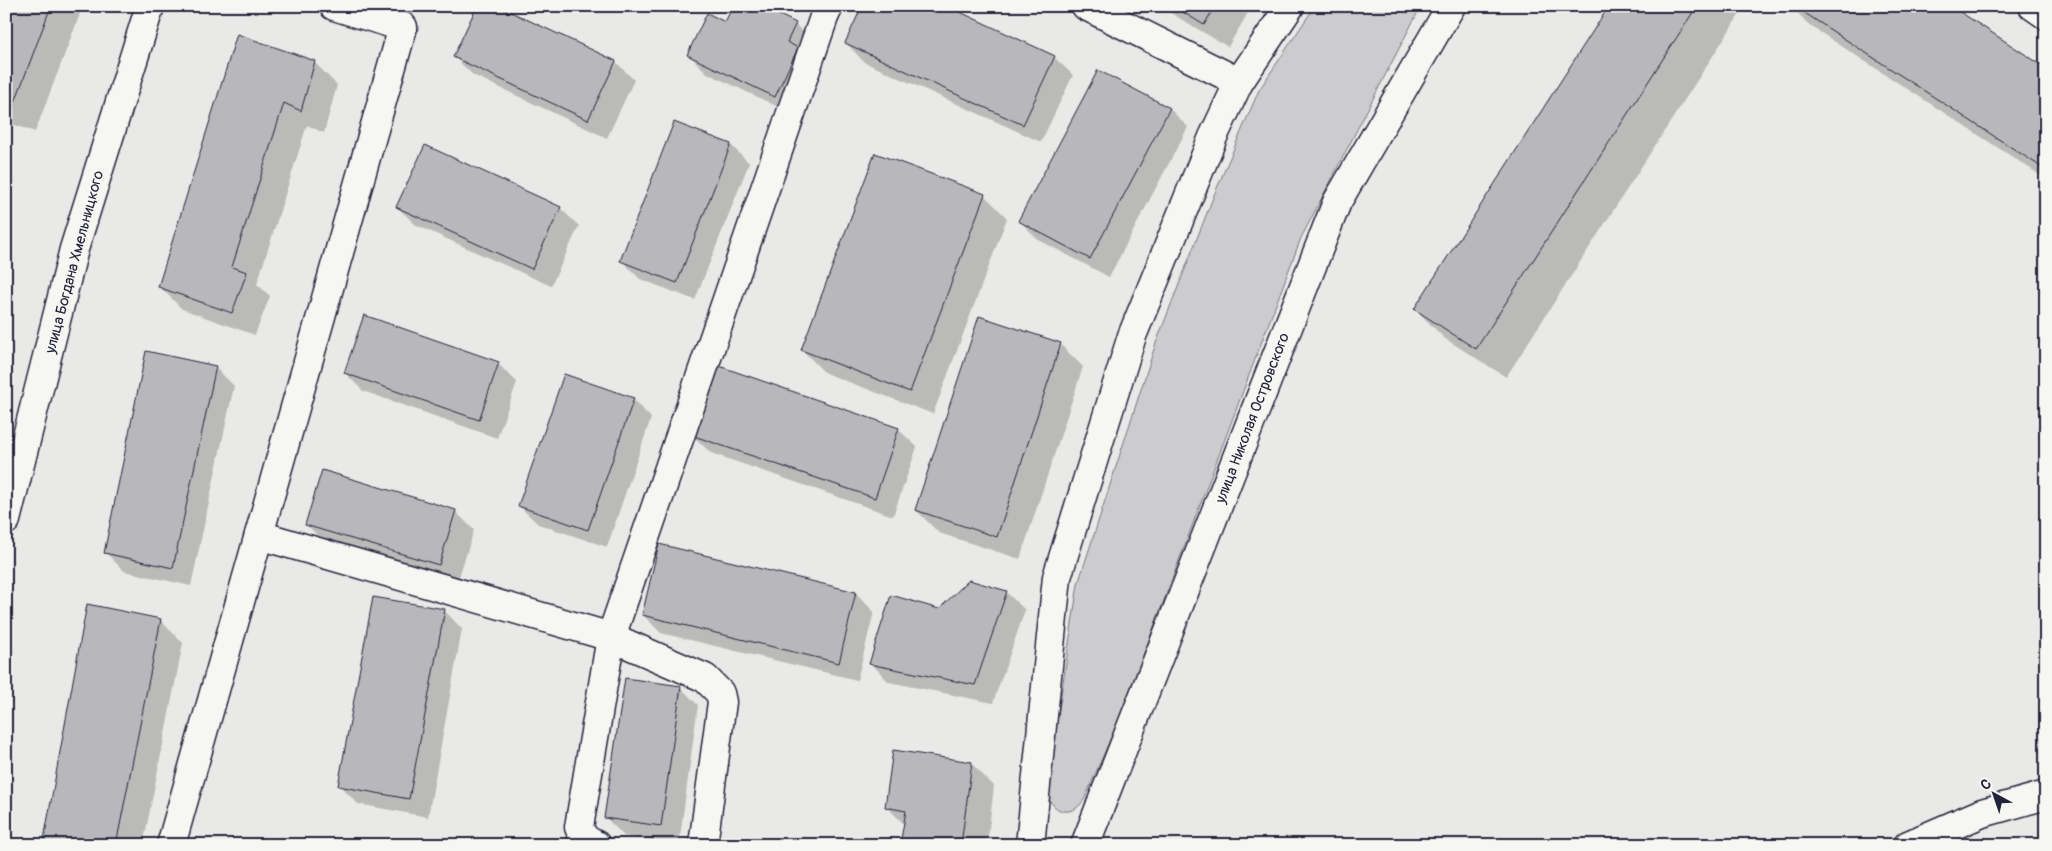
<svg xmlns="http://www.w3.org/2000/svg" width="2052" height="851" font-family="Pangolin,sans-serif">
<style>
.green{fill:#ccccce;stroke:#777784}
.shadow{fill:#0003}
.building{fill:#b8b8bc;stroke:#22223b}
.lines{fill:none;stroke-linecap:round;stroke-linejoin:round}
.minor-casing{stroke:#22223b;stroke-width:31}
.major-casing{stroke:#22223b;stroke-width:31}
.minor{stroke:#f6f6f2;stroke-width:28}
.major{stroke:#f6f6f2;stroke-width:28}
.labels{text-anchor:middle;stroke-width:4;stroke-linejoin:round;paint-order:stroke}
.street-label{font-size:15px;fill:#22223b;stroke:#f6f6f2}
</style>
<rect width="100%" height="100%" fill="#e9e9e7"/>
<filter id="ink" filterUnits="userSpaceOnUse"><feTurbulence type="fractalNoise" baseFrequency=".02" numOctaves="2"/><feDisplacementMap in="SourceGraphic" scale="10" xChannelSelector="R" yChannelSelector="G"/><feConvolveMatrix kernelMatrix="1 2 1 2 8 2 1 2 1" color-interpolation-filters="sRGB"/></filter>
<g filter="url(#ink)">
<path class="green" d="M1315,6H1421L1301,238L1119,719L1085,798C1073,820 1048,813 1047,788L1078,584L1156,343L1214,195L1259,90Z"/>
<g class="shadow">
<polygon points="6,6 83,6 35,132 6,122"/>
<polygon points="804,6 822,6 819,13"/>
<polygon points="1159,6 1252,6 1228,47"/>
<polygon points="1610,6 1745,6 1506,377 1444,338 1415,309"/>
<polygon points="1791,6 1948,6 2046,70 2046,179 1809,25"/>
<polygon points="726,23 795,24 813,42 793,114 707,73 688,54"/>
<polygon points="238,36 314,62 337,85 324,133 307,125 257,284 270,296 255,335 182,309 159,286"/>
<polygon points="846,43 1054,57 1073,75 1041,142 864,62"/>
<polygon points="454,57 616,62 634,80 607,138 473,75"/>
<polygon points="1098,72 1170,109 1188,127 1109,277 1037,239 1019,220"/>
<polygon points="731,145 749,163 695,300 640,279 621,260"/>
<polygon points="6,187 11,192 6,209"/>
<polygon points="984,195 1007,218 933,414 825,373 802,350"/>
<polygon points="397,207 560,208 579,226 551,286 416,225"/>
<polygon points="1060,344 1083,367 1020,559 939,533 916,510"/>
<polygon points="498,364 517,382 497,438 363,391 345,373"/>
<polygon points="215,367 234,386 191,586 124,571 105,552"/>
<polygon points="633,399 651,418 607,547 538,524 519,506"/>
<polygon points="898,429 917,447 893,516 711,453 692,435"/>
<polygon points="455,511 474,530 457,583 325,543 307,525"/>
<polygon points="660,546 856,593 874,612 857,680 661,633 643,615"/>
<polygon points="1006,592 1025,610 993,703 889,682 871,663 939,610"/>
<polygon points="444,610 462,629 428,817 358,804 340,786"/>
<polygon points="160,620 183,643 143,845 44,845"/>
<polygon points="680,687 698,705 679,844 624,836 605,817"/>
<polygon points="971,763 994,786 987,845 901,845 905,825 887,807"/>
</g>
<g class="building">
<polygon points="6,6 51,6 12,110 6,108"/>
<polygon points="477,6 498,6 616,61 588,120 453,57"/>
<polygon points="733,6 761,6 796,23 787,42 798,48 775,97 687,55 707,13 725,22"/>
<polygon points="862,6 947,6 1055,56 1023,125 845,43"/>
<polygon points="1173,6 1215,6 1204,25"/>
<polygon points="1609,6 1697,6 1476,349 1414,309"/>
<polygon points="1794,6 1951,6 2046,68 2046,170"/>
<polygon points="237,34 315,61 301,111 284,103 232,267 247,272 232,313 158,287"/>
<polygon points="1098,70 1170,108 1090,259 1018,221"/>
<polygon points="674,122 731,144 677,283 620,261"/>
<polygon points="425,145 561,207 532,269 396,207"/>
<polygon points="875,153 985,194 910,392 801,350"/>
<polygon points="364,315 499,362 479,420 344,373"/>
<polygon points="979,316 1061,343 997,537 915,510"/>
<polygon points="146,351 216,366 173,568 104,553"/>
<polygon points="716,365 899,428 875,498 691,435"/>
<polygon points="564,374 634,398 588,530 518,506"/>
<polygon points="322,470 456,510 439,565 305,525"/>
<polygon points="659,544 856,592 839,663 642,615"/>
<polygon points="969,580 1007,591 975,685 869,664 891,595 939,609"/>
<polygon points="373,597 445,609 409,799 338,786"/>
<polygon points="87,604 161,619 116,845 43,845"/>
<polygon points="625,678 681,686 661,826 604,818"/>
<polygon points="893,750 972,762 961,845 900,845 906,811 885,807"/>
</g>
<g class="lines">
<g class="minor-casing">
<g id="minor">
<polyline points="1086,6 1239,82"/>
<polyline points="2033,6 2046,15"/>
<polyline points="259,535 611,637 705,678 720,693 722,702 703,845"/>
<polyline points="171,845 403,27 334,6"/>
<path d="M596,845C587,841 582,837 579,827L611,637L824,17L829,6"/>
<polyline points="1908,845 1982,813 2046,795"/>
</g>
</g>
<g class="major-casing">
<g id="major">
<polyline points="6,520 74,249 150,6"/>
<polyline points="1030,845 1057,577 1132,336 1213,137 1239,82 1290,6"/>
<polyline points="1085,845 1337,202 1451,6"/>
</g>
</g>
<use href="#minor" class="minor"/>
<use href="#major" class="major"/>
</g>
</g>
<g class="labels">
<g class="street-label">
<text transform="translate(74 262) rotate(-75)" y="5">улица Богдана Хмельницкого</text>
<text transform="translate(1252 418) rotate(-69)" y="5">улица Николая Островского</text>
</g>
</g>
<rect width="2052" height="851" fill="none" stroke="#f6f6f2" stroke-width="25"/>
<rect x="12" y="12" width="2027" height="826" fill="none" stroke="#22223b" stroke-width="2" filter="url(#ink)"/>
<g transform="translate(1994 794) rotate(320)" stroke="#f6f6f2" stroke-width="4" paint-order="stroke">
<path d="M0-4L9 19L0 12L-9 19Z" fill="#22223b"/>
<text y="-8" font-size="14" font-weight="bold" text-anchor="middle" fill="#22223b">С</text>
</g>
</svg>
